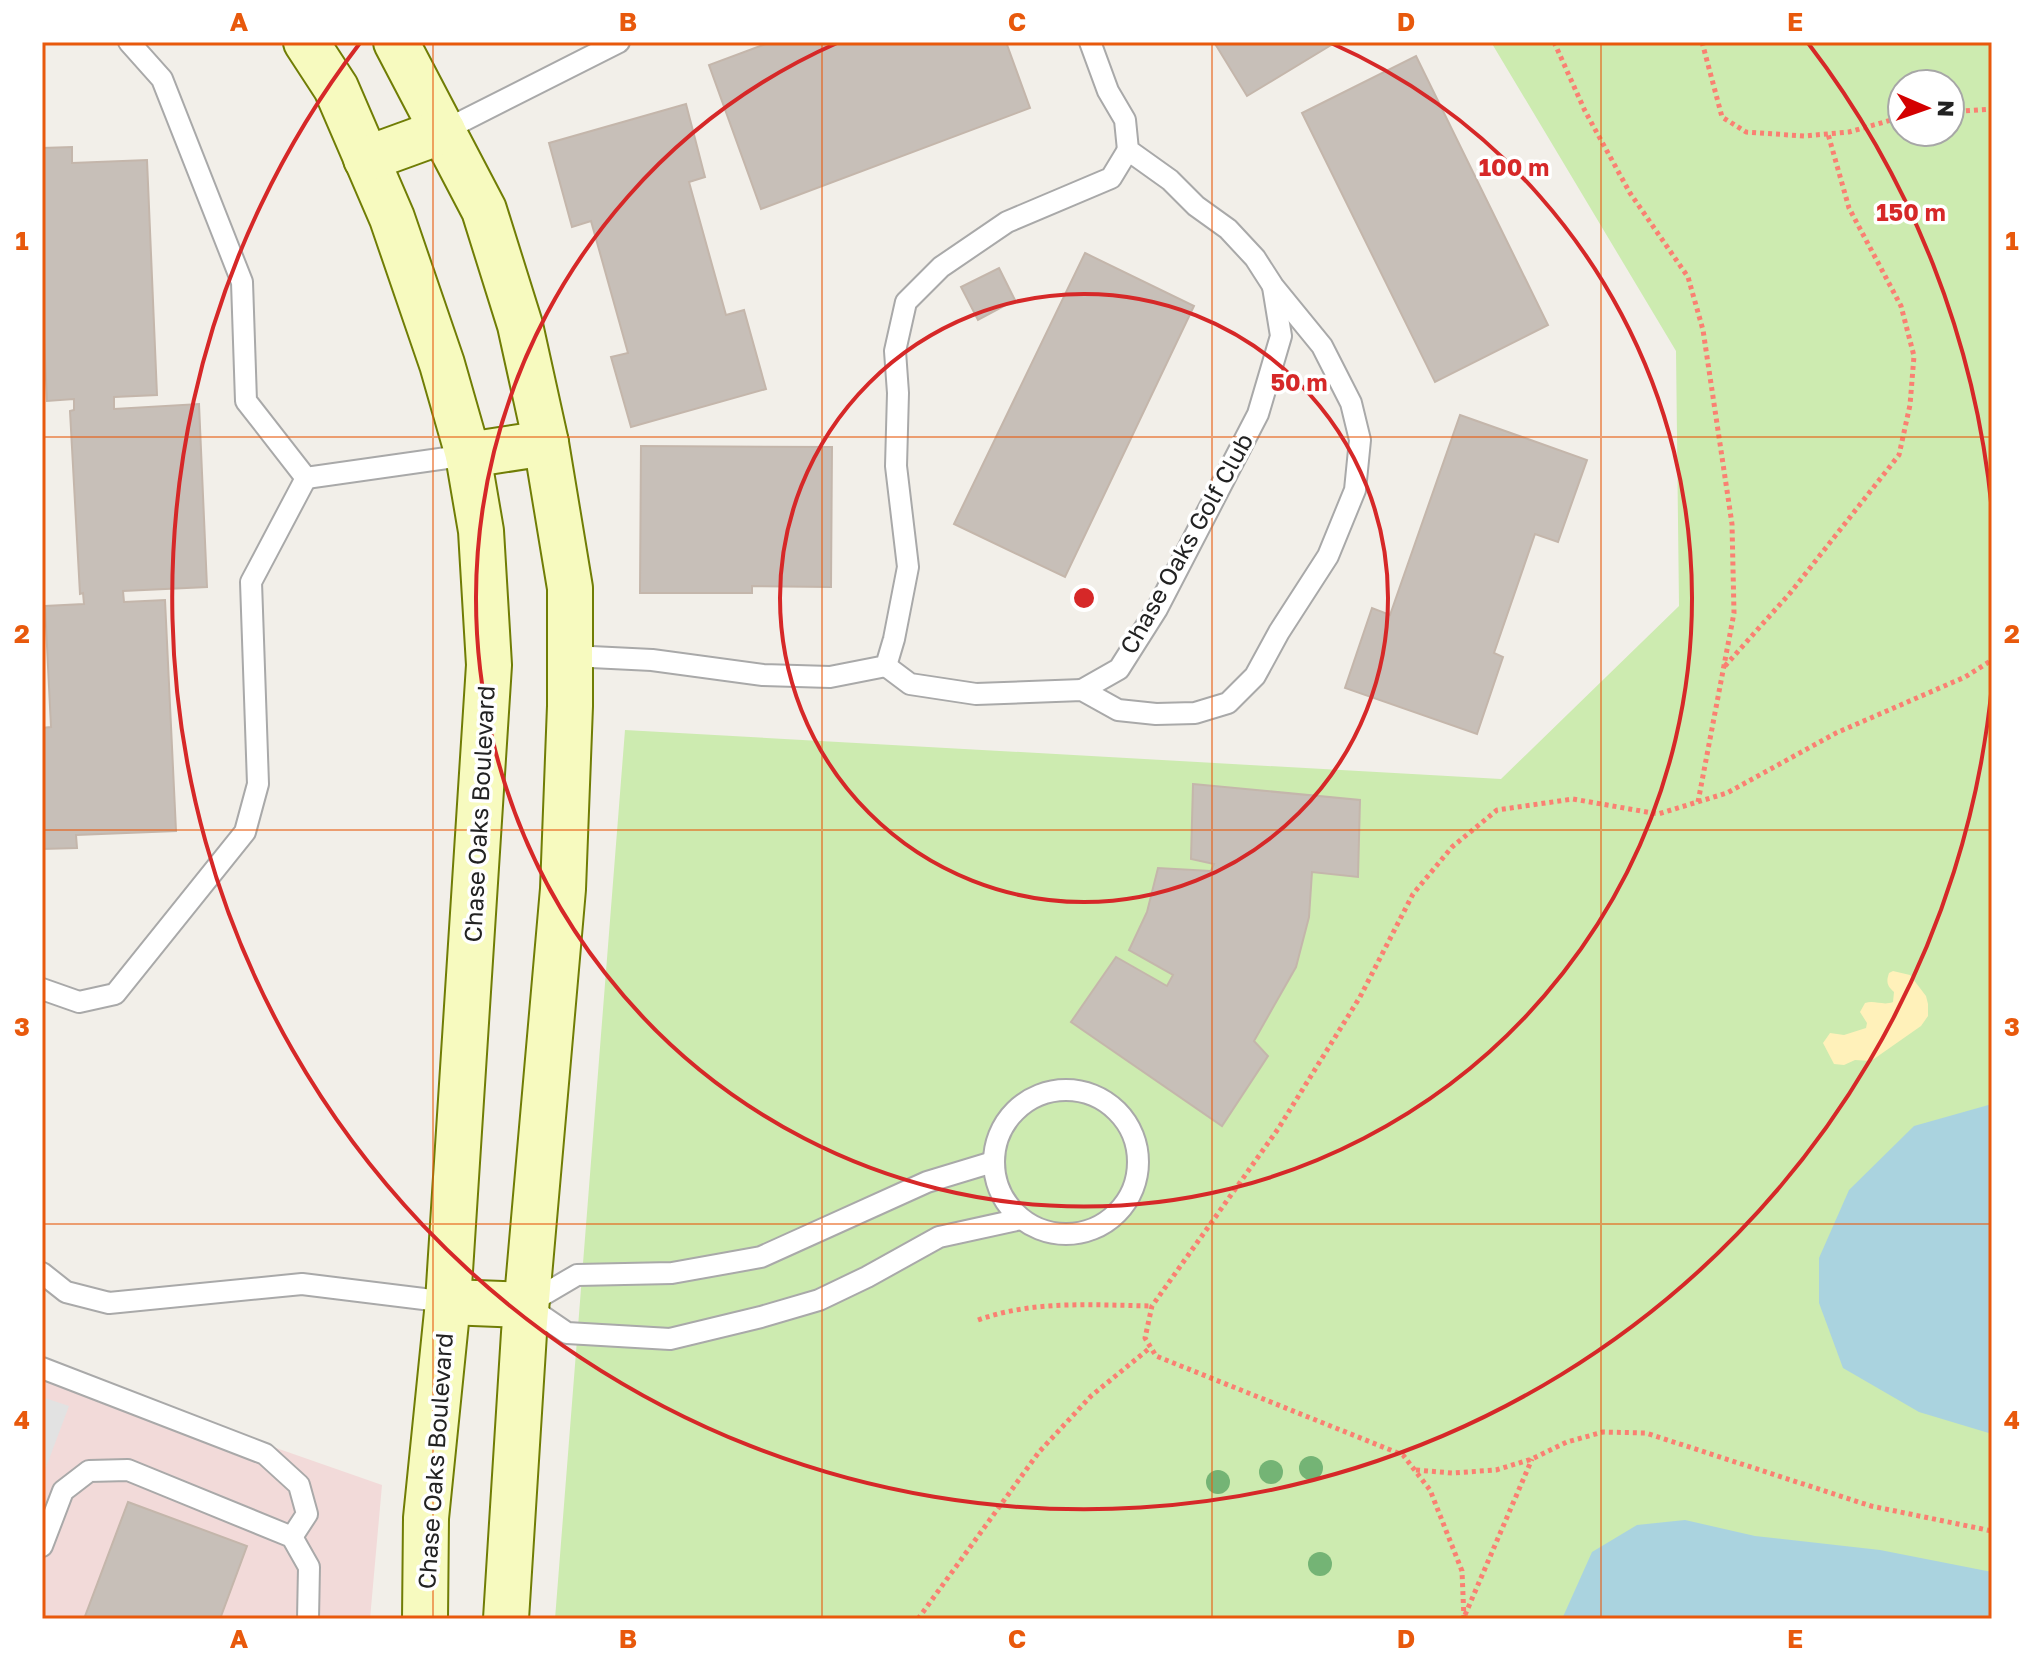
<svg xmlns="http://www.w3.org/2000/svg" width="2034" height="1661" font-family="'Golos Text',sans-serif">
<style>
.commercial{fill:#f2dad9}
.grass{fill:#cdebb0;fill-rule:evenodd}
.sand{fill:#fff1ba}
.parking{fill:#e2e2e2}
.water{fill:#aad3df}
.building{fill:#c7bfb8;stroke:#c4b6ab;stroke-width:2}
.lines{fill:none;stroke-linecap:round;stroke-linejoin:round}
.lane-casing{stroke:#a9a9a9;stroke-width:24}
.secondary-casing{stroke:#707d05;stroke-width:48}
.path{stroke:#fa8072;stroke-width:5;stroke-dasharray:4 4;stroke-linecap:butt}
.lane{stroke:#fff;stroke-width:20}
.secondary{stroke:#f7fabf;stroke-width:44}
.tree{fill:#74b475}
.grid{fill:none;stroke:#e8590c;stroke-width:2;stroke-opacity:0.55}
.ring{fill:none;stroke:#d62828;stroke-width:4}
.labels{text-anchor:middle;stroke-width:7;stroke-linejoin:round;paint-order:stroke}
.street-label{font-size:24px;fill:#222;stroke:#fff}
.centre{fill:#d62828;stroke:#fff;stroke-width:4}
.ring-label{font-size:24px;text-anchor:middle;font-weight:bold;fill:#d62828;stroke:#fff;stroke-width:7;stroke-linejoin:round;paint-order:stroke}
.neatline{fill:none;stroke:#e8590c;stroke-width:3}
.grid-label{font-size:26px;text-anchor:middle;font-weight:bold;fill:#e8590c}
</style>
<rect width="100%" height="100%" fill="#f2efe9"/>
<polygon class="commercial" points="42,1366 382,1485 370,1619 42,1619"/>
<path class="grass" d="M1491,42H1992V1619H555L625,730L1501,779L1679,606L1676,351ZM1902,84H1950V132H1902Z"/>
<path class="sand" d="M1893,971L1910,975L1926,996L1928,1004V1016L1921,1026L1871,1061L1855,1060L1844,1065L1834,1064L1823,1043L1830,1033L1844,1035L1866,1028L1867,1023L1860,1012L1865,1003C1875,1000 1883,1006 1893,1002L1894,992C1887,986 1886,982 1889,973Z"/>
<polygon class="parking" points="42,1397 69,1406 42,1478"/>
<g class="water">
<polygon points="1992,1104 1992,1434 1919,1412 1843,1368 1819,1303 1819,1258 1849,1190 1914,1126"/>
<polygon points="1685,1520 1755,1536 1880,1550 1992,1572 1992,1619 1562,1619 1592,1552 1637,1525"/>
</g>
<g class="building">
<polygon points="771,42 1006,42 1030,108 761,209 709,65"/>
<polygon points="1214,42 1336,42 1247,96"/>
<polygon points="1416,56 1548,325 1435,382 1302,113"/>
<polygon points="686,104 705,177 689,182 726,315 744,310 766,389 631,427 611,357 628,353 591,221 572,227 549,143"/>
<polygon points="72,147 72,163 147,160 157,395 114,397 114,409 199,404 207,587 123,591 124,602 165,600 176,831 76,835 77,848 42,849 42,728 51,727 45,606 84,604 83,593 80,594 70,411 74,410 74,399 47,401 42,292 42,148"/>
<polygon points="1085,253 1194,306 1065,577 954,524"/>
<polygon points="999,268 1015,300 978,320 961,287"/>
<polygon points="1460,415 1587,460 1558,542 1535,534 1494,653 1503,657 1477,734 1345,688 1372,608 1390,615"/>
<polygon points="641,446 832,447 831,587 752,586 752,593 640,593"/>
<polygon points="1193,784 1360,800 1358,877 1312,872 1309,917 1296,967 1254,1041 1268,1056 1222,1126 1071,1022 1116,957 1167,986 1173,975 1129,950 1147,912 1158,868 1211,871 1214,864 1191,859"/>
<polygon points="128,1502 247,1546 220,1619 84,1619"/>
</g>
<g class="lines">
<g class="lane-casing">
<g id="lane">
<polyline points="129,42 162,79 242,282 246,401 306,478 468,455"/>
<polyline points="443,131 619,42"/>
<polyline points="571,656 652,660 763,675 830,677 886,666 894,639 908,567 896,466 898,393 895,351 906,302 941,267 1007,222 1111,178 1128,150"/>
<polyline points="886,666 910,684 976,694 1082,690 1118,710 1156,714 1195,713 1228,703 1255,676 1279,632 1328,556 1355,490 1360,440 1351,403 1322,346 1273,286 1255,258 1228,229 1196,206 1170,180 1128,150 1125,120 1108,91 1090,42"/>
<polyline points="1082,690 1119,669 1157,609 1258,414 1281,336 1273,287"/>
<polyline points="42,989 79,1002 115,994 245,832 258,784 251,582 306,478"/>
<circle cx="1066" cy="1162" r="72"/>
<polyline points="993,1162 927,1182 761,1257 672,1273 577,1275 526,1305 567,1333 670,1339 761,1317 819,1300 867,1277 939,1237 1021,1219"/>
<polyline points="42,1273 66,1292 109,1303 302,1284 448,1302"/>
<polyline points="42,1368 265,1454 299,1485 307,1514 292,1537"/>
<polyline points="42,1546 63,1491 89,1471 128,1470 292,1537 309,1567 308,1619"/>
</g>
</g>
<g class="secondary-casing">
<g id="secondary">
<polyline points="306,42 336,88 392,218 442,364 468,455 481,531 489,665 448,1302 426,1518 425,1619"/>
<polyline points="396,42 484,210 520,325 546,443 570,588 570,706 563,889 524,1333 506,1619"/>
<polyline points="366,159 443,131"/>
<polyline points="468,455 546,443"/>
<polyline points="448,1302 526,1305"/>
</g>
</g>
<g class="path">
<polyline points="1554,42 1585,111 1630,193 1688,277 1703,330 1732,524 1734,613 1698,802"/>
<polyline points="1702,42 1722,117 1746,132 1804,136 1849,132 1902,117"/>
<polyline points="1950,112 1992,109"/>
<polyline points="1725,666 1791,592 1899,455 1910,405 1914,356 1901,306 1849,208 1828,134"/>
<path d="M978,1320C1034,1300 1094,1305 1152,1306"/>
<polyline points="1416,1470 1452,1473 1496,1470 1532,1459 1567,1442 1603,1432 1646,1433 1871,1506 1992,1531"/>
<polyline points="1465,1615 1532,1459"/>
<polyline points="918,1619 1039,1452 1091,1396 1151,1347"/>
<polyline points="1464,1619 1462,1571 1430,1490 1403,1455 1156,1356 1145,1338 1152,1306 1278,1129 1360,997 1413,894 1452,847 1497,810 1573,799 1658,814 1727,793 1836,733 1965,677 1992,660"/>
</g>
<use href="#lane" class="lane"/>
<use href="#secondary" class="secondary"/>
</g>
<g class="tree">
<circle cx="1311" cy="1468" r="12"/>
<circle cx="1271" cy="1472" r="12"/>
<circle cx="1218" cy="1482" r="12"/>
<circle cx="1320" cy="1564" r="12"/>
</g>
<path class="grid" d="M433,42V1619M822,42V1619M1212,42V1619M1601,42V1619M42,437H1992M42,830H1992M42,1224H1992"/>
<g class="ring">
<circle cx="1084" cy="598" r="304"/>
<path d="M1331 43A608 608 0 1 1 837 43"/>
<path d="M1992 685A912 912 0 1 1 360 43M1808 43A912 912 0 0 1 1992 511"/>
</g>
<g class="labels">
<g class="street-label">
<text transform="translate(1187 544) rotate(-61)" y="8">Chase Oaks Golf Club</text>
<text transform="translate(480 814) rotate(-87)" y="8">Chase Oaks Boulevard</text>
<text transform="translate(436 1461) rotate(-86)" y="8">Chase Oaks Boulevard</text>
</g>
</g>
<circle cx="1084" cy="598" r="12" class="centre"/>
<g class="ring-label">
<text x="1514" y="176">100 m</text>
<text x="1911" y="221">150 m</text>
<text x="1299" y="391">50 m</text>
</g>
<rect width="2034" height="1661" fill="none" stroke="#ffffff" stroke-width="88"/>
<g transform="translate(1926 108) rotate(92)"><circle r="38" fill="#ffffff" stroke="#a7a7a7" stroke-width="2"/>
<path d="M0-6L14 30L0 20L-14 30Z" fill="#d40000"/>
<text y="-12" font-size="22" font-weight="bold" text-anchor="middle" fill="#222222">N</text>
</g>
<rect x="44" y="44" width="1946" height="1573" class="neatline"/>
<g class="grid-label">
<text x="239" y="31">A</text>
<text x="628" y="31">B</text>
<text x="1017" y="31">C</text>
<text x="1406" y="31">D</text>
<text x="1795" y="31">E</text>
<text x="22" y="250">1</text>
<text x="2012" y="250">1</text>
<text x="22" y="643">2</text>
<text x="2012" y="643">2</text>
<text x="22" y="1036">3</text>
<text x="2012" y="1036">3</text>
<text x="22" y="1429">4</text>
<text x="2012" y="1429">4</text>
<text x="239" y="1648">A</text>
<text x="628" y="1648">B</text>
<text x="1017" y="1648">C</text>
<text x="1406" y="1648">D</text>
<text x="1795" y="1648">E</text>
</g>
</svg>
